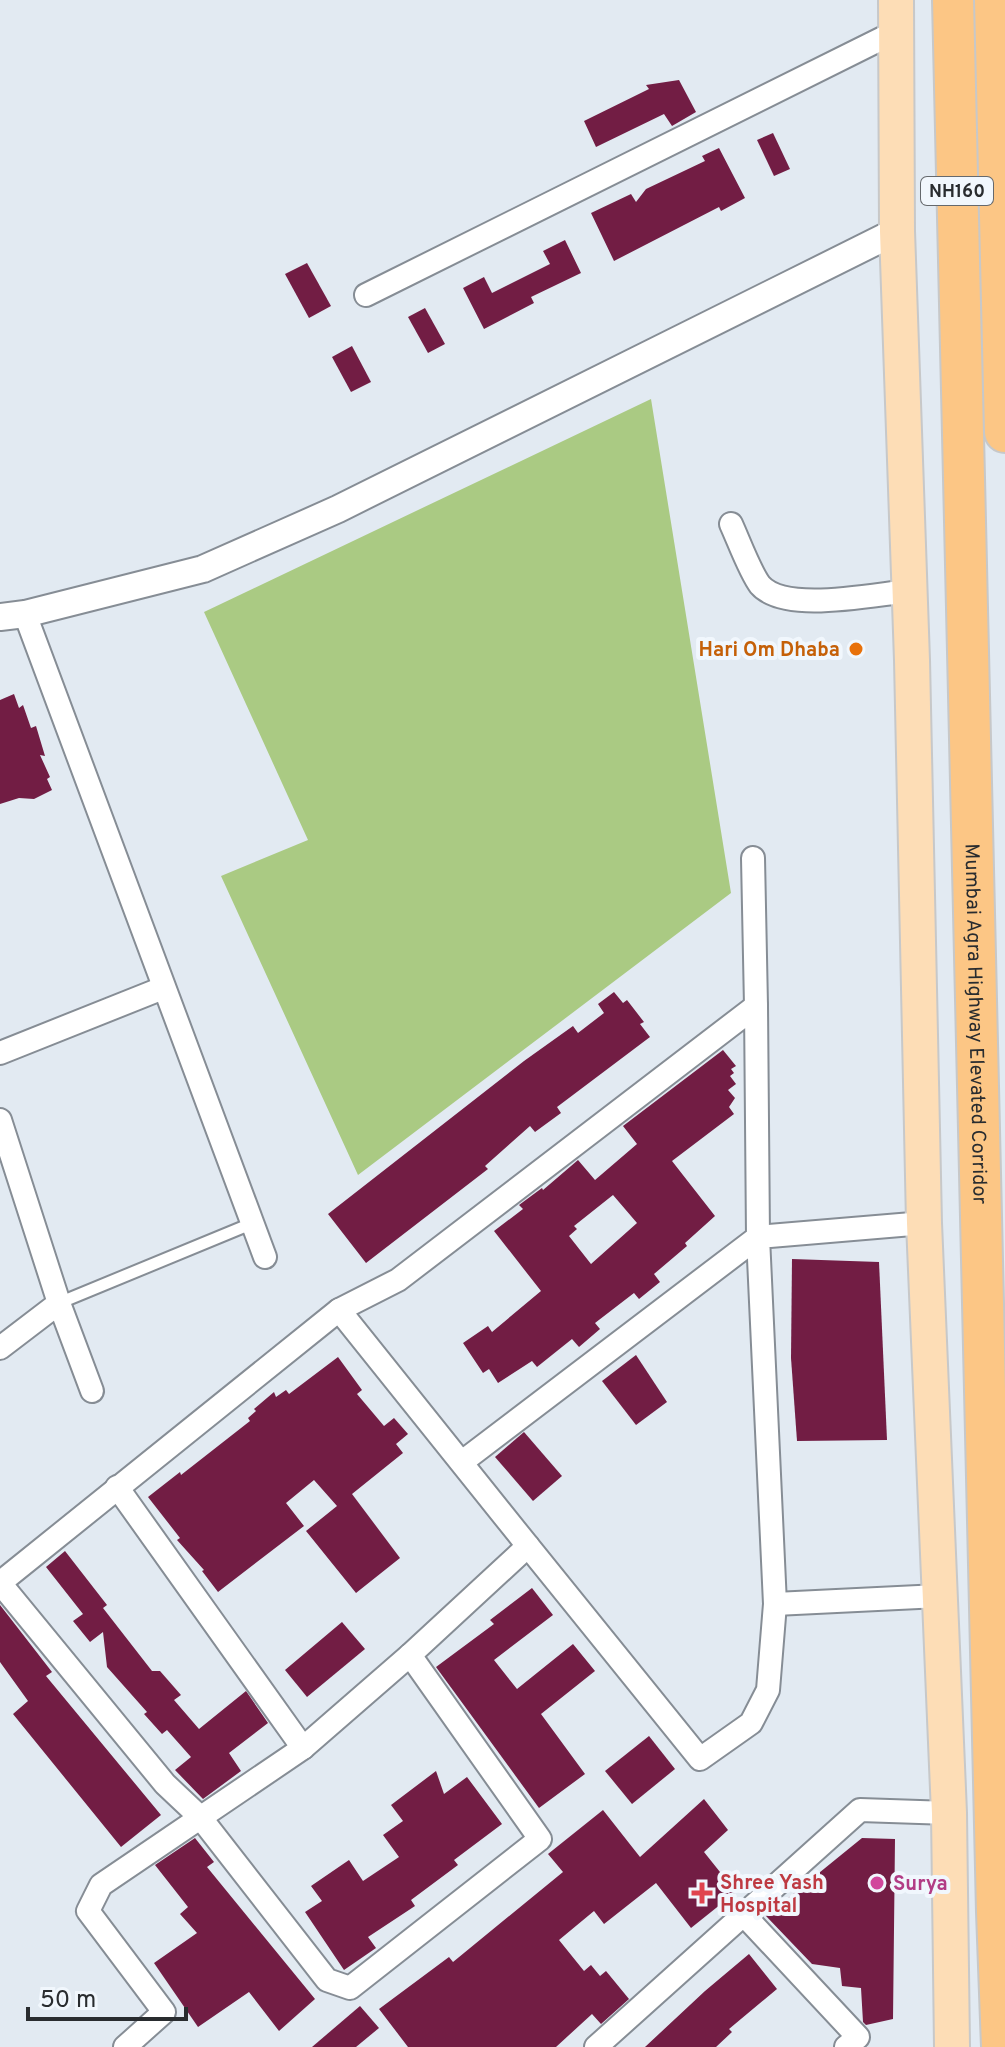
<svg xmlns="http://www.w3.org/2000/svg" width="1005" height="2047" font-family="Overpass,sans-serif">
<style>
.green{fill:#aaca83}
.building{fill:#721d44;fill-rule:evenodd}
.lines{fill:none;stroke-linecap:round;stroke-linejoin:round}
.service-casing{stroke:#868d95;stroke-width:15}
.minor-casing{stroke:#868d95;stroke-width:26}
.tertiary-casing{stroke:#868d95;stroke-width:30}
.primary-casing{stroke:#c7c8c9;stroke-width:38}
.motorway-casing{stroke:#c7c8c9;stroke-width:44}
.service{stroke:#fff;stroke-width:11}
.minor{stroke:#fff;stroke-width:22}
.tertiary{stroke:#fff;stroke-width:26}
.primary{stroke:#fdddb6;stroke-width:34}
.motorway{stroke:#fcc685;stroke-width:40}
.food-dot{fill:#e8710a;stroke:#f1f7fd;stroke-width:3}
.hotel-dot{fill:#d1479c;stroke:#f1f7fd;stroke-width:3}
.health-dot{fill:#e0444e;stroke:#f1f7fd;stroke-width:3}
.labels{text-anchor:middle;stroke-width:8;stroke-linejoin:round;paint-order:stroke}
.shield{fill:#f1f7fd;stroke:#65696d;stroke-width:2}
.shield-label{font-size:18px;font-weight:bold;fill:#292c2f}
.food-label{font-size:20px;font-weight:bold;fill:#c56008;stroke:#f1f7fd;text-anchor:end}
.street-label{font-size:20px;fill:#292c2f;stroke:#f1f7fd}
.health-label{font-size:20px;font-weight:bold;fill:#be3a42;stroke:#f1f7fd;text-anchor:start}
.hotel-label{font-size:20px;font-weight:bold;fill:#b23c85;stroke:#f1f7fd;text-anchor:start}
</style>
<rect width="100%" height="100%" fill="#e2eaf2"/>
<polygon class="green" points="651,399 731,893 358,1175 221,876 308,840 204,612"/>
<g class="building">
<polygon points="679,80 696,112 672,126 664,114 596,147 584,121 649,89 646,85"/>
<polygon points="773,133 790,169 774,176 757,140"/>
<polygon points="719,148 745,198 721,211 719,207 614,261 591,213 631,194 636,202 646,189 705,161 702,156"/>
<polygon points="565,240 581,273 531,297 534,303 484,329 463,288 484,277 492,293 550,264 543,251"/>
<polygon points="307,263 331,306 309,318 285,274"/>
<polygon points="425,308 445,344 428,353 408,317"/>
<polygon points="352,346 371,382 351,392 332,357"/>
<polygon points="14,694 19,708 23,705 31,728 36,726 45,756 40,755 50,777 47,779 52,790 34,799 19,798 0,804 0,700"/>
<polygon points="614,992 623,1003 627,1000 644,1022 640,1024 650,1037 557,1107 561,1113 535,1132 530,1126 485,1166 488,1169 366,1263 328,1214 524,1061 573,1026 578,1033 604,1013 598,1004"/>
<path d="M723,1050L736,1066L731,1069L734,1073L730,1076L736,1084L728,1090L735,1098L729,1107L734,1114L672,1161L715,1216L685,1243L687,1246L654,1274L660,1282L639,1299L634,1293L595,1323L600,1329L579,1347L572,1339L537,1367L532,1361L498,1383L489,1369L483,1373L463,1343L488,1326L492,1332L541,1291L494,1231L523,1209L519,1205L542,1188L543,1190L578,1160L595,1180L637,1144L623,1126ZM613,1195L637,1223L591,1264L569,1236L577,1229L574,1226Z"/>
<polygon points="792,1259 879,1262 887,1440 797,1441 791,1358"/>
<polygon points="636,1355 667,1402 636,1425 602,1381"/>
<polygon points="338,1357 362,1390 357,1394 384,1426 394,1418 408,1434 396,1444 403,1453 352,1494 400,1558 356,1593 306,1531 337,1506 314,1480 286,1503 304,1526 218,1592 202,1571 204,1570 177,1540 180,1538 148,1497 180,1472 181,1475 250,1421 248,1418 256,1411 254,1409 274,1392 276,1397 286,1390 289,1394"/>
<polygon points="524,1432 562,1476 533,1501 495,1457"/>
<polygon points="65,1551 107,1605 103,1608 152,1671 160,1671 181,1695 174,1700 199,1729 246,1691 268,1723 229,1753 241,1771 203,1799 175,1770 191,1757 167,1730 162,1734 144,1714 147,1712 107,1667 103,1632 90,1642 73,1621 83,1614 46,1567"/>
<polygon points="532,1588 553,1615 494,1660 517,1689 573,1644 595,1671 541,1714 585,1774 539,1808 436,1667 494,1624 490,1620"/>
<polygon points="0,1605 52,1672 46,1676 161,1815 121,1847 13,1714 28,1701 0,1662"/>
<polygon points="342,1622 365,1649 307,1697 285,1670"/>
<polygon points="649,1736 675,1769 632,1804 605,1771"/>
<polygon points="436,1771 444,1794 467,1777 502,1824 454,1860 458,1865 411,1900 415,1906 368,1937 376,1948 344,1970 305,1912 322,1901 311,1886 349,1860 363,1881 399,1857 383,1835 403,1821 391,1805"/>
<polygon points="704,1799 728,1830 704,1852 736,1892 691,1928 656,1883 604,1924 594,1911 559,1940 584,1971 591,1965 600,1976 606,1971 629,1999 601,2024 592,2014 556,2047 408,2047 379,2009 449,1957 453,1962 563,1872 548,1854 603,1810 640,1857"/>
<polygon points="195,1838 214,1862 207,1867 315,1999 279,2031 249,1992 198,2027 154,1963 197,1933 180,1914 188,1907 155,1865"/>
<polygon points="862,1838 895,1839 893,2019 866,2025 863,2022 861,1988 842,1986 840,1968 812,1964 766,1916"/>
<polygon points="749,1954 777,1989 729,2029 732,2032 716,2047 645,2047 705,1991"/>
<polygon points="360,2006 379,2028 356,2047 312,2047"/>
</g>
<g class="lines">
<g class="service-casing">
<polyline id="service" points="59,1303 253,1223"/>
</g>
<g class="minor-casing">
<g id="minor">
<polyline points="366,295 897,31"/>
<path d="M731,524C738,539 750,572 760,585C785,614 875,594 910,591"/>
<polyline points="25,614 265,1257"/>
<polyline points="753,858 756,1006"/>
<polyline points="0,1053 163,988"/>
<polyline points="0,1120 59,1303 0,1348"/>
<polyline points="59,1303 92,1391"/>
<polyline points="339,1310 398,1280 756,1006 758,1237 462,1462"/>
<polyline points="117,1487 303,1748"/>
<polyline points="528,1546 700,1759 751,1723 768,1690 775,1604 758,1237 924,1223"/>
<polyline points="1,1582 339,1310 528,1546 410,1655 303,1748 101,1885 88,1911 164,2012 125,2047"/>
<polyline points="0,1583 165,1784 200,1817 327,1980 350,1988 540,1839 410,1655"/>
<polyline points="775,1604 939,1596"/>
<polyline points="744,1915 858,2037 846,2047"/>
<polyline points="596,2047 860,1810 949,1813"/>
</g>
</g>
<g class="tertiary-casing">
<polyline id="tertiary" points="0,617 25,614 203,569 338,509 897,231"/>
</g>
<g class="primary-casing">
<polyline id="primary" points="896,0 897,231 912,660 924,1223 949,1813 952,2047"/>
</g>
<g class="motorway-casing">
<g id="motorway">
<path id="s1" d="M953,0L997,1912L1002,2047"/>
<polyline points="995,0 1005,432"/>
</g>
</g>
<use href="#service" class="service"/>
<use href="#minor" class="minor"/>
<use href="#tertiary" class="tertiary"/>
<use href="#primary" class="primary"/>
<use href="#motorway" class="motorway"/>
</g>
<circle class="food-dot" cx="856" cy="649" r="8"/>
<circle class="hotel-dot" cx="877" cy="1883" r="8"/>
<path class="health-dot" d="M698 1881h8v8h8v8h-8v8h-8v-8h-8v-8h8z"/>
<g class="labels">
<rect class="shield" x="921" y="177" width="72" height="28" rx="6"/>
<g class="shield-label">
<text x="957" y="197">NH160</text>
</g>
<g class="food-label">
<text x="840" y="656">Hari Om Dhaba</text>
</g>
<g class="street-label">
<text dy="7" stroke="none"><textPath href="#s1" startOffset="1024">Mumbai Agra Highway Elevated Corridor</textPath></text>
</g>
<g class="health-label">
<text x="720" y="1889">Shree Yash<tspan x="720" dy="23">Hospital</tspan></text>
</g>
<g class="hotel-label">
<text x="893" y="1890">Surya</text>
</g>
</g>
<path d="M28 2007v12h158v-12" fill="none" stroke="#292c2f" stroke-width="4"/>
<text x="40" y="2007" font-size="24" fill="#292c2f" stroke="#f1f7fd" stroke-width="6" paint-order="stroke">50 m</text>
</svg>
